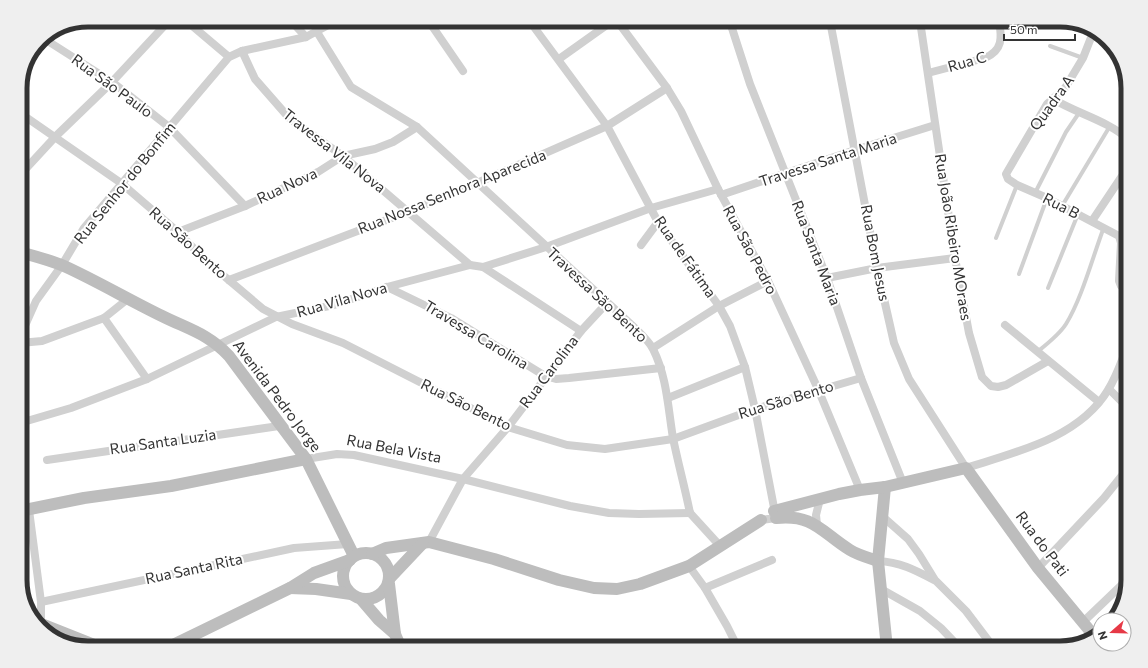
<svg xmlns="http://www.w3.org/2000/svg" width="1148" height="668" font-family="Commissioner,sans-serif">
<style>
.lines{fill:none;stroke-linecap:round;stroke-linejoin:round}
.lane{stroke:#d0d0d0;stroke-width:4}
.street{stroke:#d0d0d0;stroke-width:8}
.secondary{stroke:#bdbdbd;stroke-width:12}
.labels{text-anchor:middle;stroke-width:4;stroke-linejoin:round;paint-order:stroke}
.street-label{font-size:15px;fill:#333;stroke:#fff}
.rim{fill:none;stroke:#333;stroke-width:5}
</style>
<rect width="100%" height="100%" fill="#fff"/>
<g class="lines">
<g class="lane">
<polyline points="1050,46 1083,58"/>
<polyline points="1035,193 1066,132 1079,113"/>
<polyline points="1062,206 1110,126"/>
<polyline points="996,238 1017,185"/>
<polyline points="1019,274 1047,198"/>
<polyline points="1048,288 1078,214"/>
<path d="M1037,352C1047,344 1059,335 1066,324C1082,298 1093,256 1104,227"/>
</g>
<g class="street">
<path d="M830,21L877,268L894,343L909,379L966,468C1016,452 1079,438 1108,390C1117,376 1122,359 1128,345"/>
<polyline points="920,21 955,258 969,333 982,377 991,386 998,387 1006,385 1048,361"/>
<polyline points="618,22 667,88 681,111 718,189 768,281 818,389 860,490"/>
<polyline points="730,22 750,84 827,278 861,378 903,483"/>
<polyline points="430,23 463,71"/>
<polyline points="531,23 607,126 658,222 719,306 730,326 745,367 755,409 776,518 761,520"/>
<polyline points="190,24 229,57"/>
<polyline points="294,24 306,37"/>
<polyline points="1094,30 1083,58 1065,88 1047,104 1006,174 1008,179 1017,185 1047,198 1119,236 1121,243 1119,281 1121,286 1128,292"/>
<path d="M317,32L351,87L417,127L620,314C630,324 646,336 653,349C667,377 668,408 673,438C678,463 685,488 690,513"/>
<polyline points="43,38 112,82 169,127 245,206"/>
<polyline points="242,51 255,79 290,119 343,156 470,265 483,267 581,331"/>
<polyline points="559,59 611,22"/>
<path d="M928,73L985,58C1003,50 1002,38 999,20"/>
<path d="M1053,99C1078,114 1106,120 1128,139"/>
<polyline points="20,113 121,183 178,232 205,260 263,309 292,324 343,343 508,427 567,445 605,449 673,439 755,409 861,378"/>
<polyline points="20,175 56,136 112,82 165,25"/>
<polyline points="721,195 855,150 935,125"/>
<polyline points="1092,221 1128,167"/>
<polyline points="178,232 245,206 318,172 343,156 375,149 393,142 417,127"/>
<polyline points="641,245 658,222"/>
<polyline points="483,267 546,247 651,208 718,189"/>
<polyline points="827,278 877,268 955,258"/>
<polyline points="229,280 410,211 477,183 607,126 667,88"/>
<polyline points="387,287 451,318 545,376 556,379 569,378 661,368"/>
<polyline points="104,318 147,379"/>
<polyline points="1005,325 1099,402"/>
<polyline points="20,337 36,301 62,265 84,228 229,57 242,51 306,37 330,24"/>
<polyline points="20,343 42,341 104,318 129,298"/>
<polyline points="653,348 719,306 768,281"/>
<polyline points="1109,389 1128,408"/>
<polyline points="668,398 745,367"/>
<polyline points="20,423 71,408 147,379 276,317 334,305 387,287 470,265"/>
<polyline points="306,459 337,454 354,455 463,479 570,506 609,513 639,514 690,513"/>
<polyline points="47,460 279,426"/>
<polyline points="29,510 41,602 41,624"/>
<polyline points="690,513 721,547"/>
<polyline points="882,516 908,539 919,554 935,580 966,611 994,648"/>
<polyline points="817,525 816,515 820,499"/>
<polyline points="429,542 463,479 508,427 581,331 607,303"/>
<path d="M878,561C900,562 915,570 934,580"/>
<polyline points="689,566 705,588 772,560"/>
<polyline points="1038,568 1104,498 1128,468"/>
<polyline points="705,588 727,626 738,648"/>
<polyline points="881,589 920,611 941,628 960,648"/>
<polyline points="41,602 294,548 348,544"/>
<polyline points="1083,622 1128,579"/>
</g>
<g class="secondary">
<path d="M20,252C34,256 50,260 64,266C97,281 129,300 162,316C188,329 209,334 229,356L306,459L354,556"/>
<polyline points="885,487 878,561 887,648"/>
<polyline points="20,511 84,498 171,486 306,459"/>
<polyline points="774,511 839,494 860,490 885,487 966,468 1038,568 1095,637"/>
<path d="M776,518C814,514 821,532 850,550C858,555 869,558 878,561"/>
<circle cx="366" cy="576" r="23"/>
<polyline points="372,554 386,548 429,542 494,559 559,580 594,588 617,589 640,584 689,566 761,520"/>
<polyline points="390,578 423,543"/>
<polyline points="389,584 395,634 401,648"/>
<polyline points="290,588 316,589 351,594"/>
<polyline points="361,599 379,620 395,634"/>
<polyline points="39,623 102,648"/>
<polyline points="167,648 290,588 314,573 350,560"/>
</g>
</g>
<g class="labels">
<g class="street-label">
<text transform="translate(967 62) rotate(-16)" y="5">Rua C</text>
<text transform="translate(112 86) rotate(36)" y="5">Rua São Paulo</text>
<text transform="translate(1052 103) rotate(-54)" y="5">Quadra A</text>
<text transform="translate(334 151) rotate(38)" y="5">Travessa Vila Nova</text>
<text transform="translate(828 160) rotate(-18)" y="5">Travessa Santa Maria</text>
<text transform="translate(125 183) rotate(-51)" y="5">Rua Senhor do Bonfim</text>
<text transform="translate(287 186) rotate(-25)" y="5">Rua Nova</text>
<text transform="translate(452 192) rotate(-22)" y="5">Rua Nossa Senhora Aparecida</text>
<text transform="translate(1061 206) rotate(27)" y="5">Rua B</text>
<text transform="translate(953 237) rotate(81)" y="5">Rua João Ribeiro MOraes</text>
<text transform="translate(188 243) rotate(42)" y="5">Rua São Bento</text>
<text transform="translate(750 250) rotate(62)" y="5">Rua São Pedro</text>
<text transform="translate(816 253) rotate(69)" y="5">Rua Santa Maria</text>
<text transform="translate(875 253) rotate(79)" y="5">Rua Bom Jesus</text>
<text transform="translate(685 257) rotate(55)" y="5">Rua de Fátima</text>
<text transform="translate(597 295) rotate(43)" y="5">Travessa São Bento</text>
<text transform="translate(342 300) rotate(-16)" y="5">Rua Vila Nova</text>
<text transform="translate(476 335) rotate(31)" y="5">Travessa Carolina</text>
<text transform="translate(549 372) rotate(-53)" y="5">Rua Carolina</text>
<text transform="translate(277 396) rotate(53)" y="5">Avenida Pedro Jorge</text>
<text transform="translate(786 400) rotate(-17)" y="5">Rua São Bento</text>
<text transform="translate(466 405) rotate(26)" y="5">Rua São Bento</text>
<text transform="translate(163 442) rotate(-8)" y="5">Rua Santa Luzia</text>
<text transform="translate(394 449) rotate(11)" y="5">Rua Bela Vista</text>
<text transform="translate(1042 544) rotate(53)" y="5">Rua do Pati</text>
<text transform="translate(194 569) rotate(-12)" y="5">Rua Santa Rita</text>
</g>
</g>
<path d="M0 0H1148V668H0ZM88 27H1060A61 61 0 0 1 1121 88V580A61 61 0 0 1 1060 641H88A61 61 0 0 1 27 580V88A61 61 0 0 1 88 27Z" fill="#efefef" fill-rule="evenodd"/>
<path class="rim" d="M88 27H1060A61 61 0 0 1 1121 88V580A61 61 0 0 1 1060 641H88A61 61 0 0 1 27 580V88A61 61 0 0 1 88 27Z"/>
<g transform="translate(1112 632) rotate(250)"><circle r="19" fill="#ffffff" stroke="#adadad"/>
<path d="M0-3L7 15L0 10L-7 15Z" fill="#e63946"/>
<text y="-6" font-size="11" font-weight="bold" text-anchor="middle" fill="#333333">N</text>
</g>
<path d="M1004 34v6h71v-6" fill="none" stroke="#333333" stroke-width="2"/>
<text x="1010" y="34" font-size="12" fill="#333333" stroke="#ffffff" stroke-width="3" paint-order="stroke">50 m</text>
</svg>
